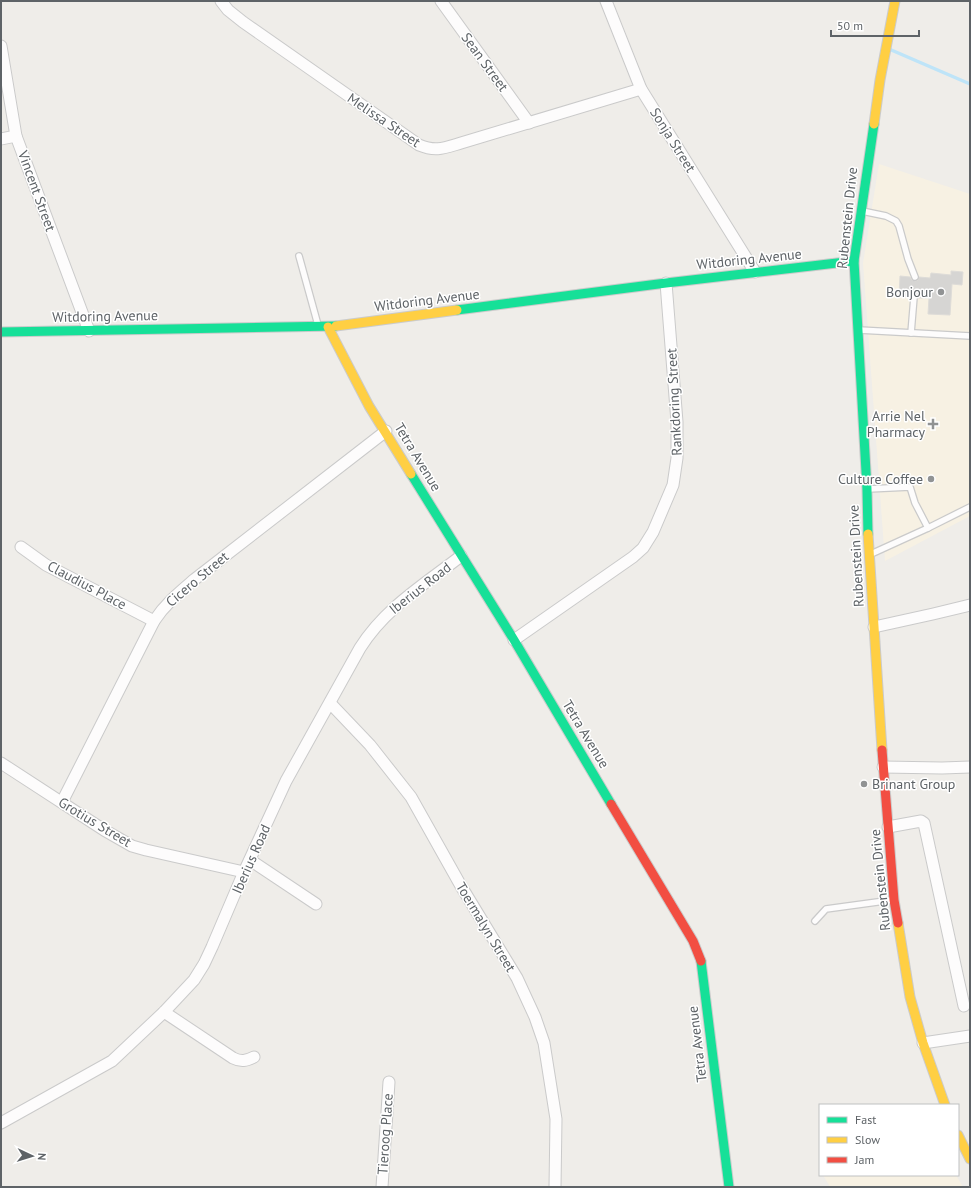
<svg xmlns="http://www.w3.org/2000/svg" width="971" height="1188" font-family="'PT Sans',sans-serif">
<style>
.commercial{fill:#f7f1e3}
.lines{fill:none;stroke-linecap:round;stroke-linejoin:round}
.stream{stroke:#bee4f8;stroke-width:3.5}
.building{fill:#d6d5d3;stroke:#dedcd8}
.lane-casing{stroke:#cacaca;stroke-width:8}
.street-casing{stroke:#cacaca;stroke-width:13}
.fast-casing{stroke:#cbcbcb;stroke-width:11}
.slow-casing{stroke:#cbcbcb;stroke-width:11}
.jam-casing{stroke:#cbcbcb;stroke-width:11}
.lane{stroke:#fdfcfc;stroke-width:5.5}
.street{stroke:#fdfcfc;stroke-width:11}
.fast{stroke:#16e098;stroke-width:9}
.slow{stroke:#ffcf43;stroke-width:9}
.jam{stroke:#f24e42;stroke-width:9}
.poi-dot{fill:#919394;stroke:#fff;stroke-width:1.5}
.labels{text-anchor:middle;stroke-width:3;stroke-linejoin:round;paint-order:stroke}
.street-label{font-size:14px;fill:#5e6367;stroke:#fff}
.poi-label{font-size:14px;fill:#5e6367;stroke:#fff;text-anchor:end}
</style>
<rect width="100%" height="100%" fill="#efede9"/>
<g class="commercial">
<polygon points="879,164 970,194 970,516 885,561 863,263"/>
<polygon points="823,1175 956,1175 963,1187 830,1187"/>
</g>
<g class="lines">
<polyline class="stream" points="889,49 970,84"/>
</g>
<polygon class="building" points="951,271 963,272 962,285 952,284 950,315 928,314 929,298 918,298 916,293 912,293 910,297 899,296 900,276 910,277 912,280 915,281 918,280 919,277 930,278 931,273 951,275"/>
<g class="lines">
<g class="lane-casing">
<g id="lane">
<polyline points="862,211 886,216 896,221 899,226 908,259 915,277"/>
<polyline points="299,256 318,325"/>
<polyline points="859,330 970,336"/>
<polyline points="911,333 914,297"/>
<polyline points="868,489 910,487 915,503 928,528"/>
<polyline points="871,554 928,528 970,507"/>
<polyline points="815,921 826,909 892,900"/>
</g>
</g>
<g class="street-casing">
<g id="street">
<path d="M221,1L228,10L243,22L419,145C436,152 444,148 461,143L641,89"/>
<polyline points="441,1 529,123"/>
<polyline points="606,1 641,89 755,272"/>
<polyline points="1,46 16,136 89,331"/>
<polyline points="1,139 16,136"/>
<polyline points="21,547 46,565 154,621"/>
<polyline points="874,627 933,614 970,605"/>
<polyline points="514,640 633,557 643,548 653,532 673,485 677,458 677,422 666,283"/>
<polyline points="330,703 370,745 411,797 461,886 517,978 535,1017 544,1043 556,1119 555,1187"/>
<polyline points="1,763 104,830 132,846 146,850 244,872"/>
<polyline points="883,767 942,768 970,767"/>
<path d="M62,802L154,621C166,603 180,592 195,579L386,431"/>
<polyline points="888,827 921,821 924,823 964,1006"/>
<polyline points="250,860 316,904"/>
<path d="M164,1012L233,1058C241,1062 246,1061 254,1057"/>
<polyline points="923,1043 970,1036"/>
<path d="M1,1123L112,1061L164,1012L194,980L204,964L212,947L244,872L286,781L360,648C385,608 425,584 461,556"/>
<polyline points="382,1187 389,1082"/>
</g>
</g>
<g class="fast-casing">
<g id="fast">
<polyline points="457,310 666,283 854,261"/>
<polyline points="1,332 336,326"/>
<polyline points="411,474 514,640 611,804"/>
<polyline points="868,534 867,489 854,261 874,124"/>
<polyline points="701,961 729,1187"/>
</g>
</g>
<g class="slow-casing">
<g id="slow">
<polyline points="874,124 880,80 895,1"/>
<polyline points="336,326 457,310"/>
<polyline points="328,327 369,406 411,474"/>
<polyline points="868,534 882,750"/>
<polyline points="898,923 910,997 923,1043 945,1105"/>
<polyline points="958,1135 970,1159"/>
</g>
</g>
<g class="jam-casing">
<g id="jam">
<polyline points="882,750 894,900 898,923"/>
<polyline points="611,804 693,941 701,961"/>
</g>
</g>
<use href="#lane" class="lane"/>
<use href="#street" class="street"/>
<use href="#fast" class="fast"/>
<use href="#slow" class="slow"/>
<use href="#jam" class="jam"/>
</g>
<g class="poi-dot">
<circle cx="941" cy="292" r="4"/>
<path d="M931 418h4v4h4v4h-4v4h-4v-4h-4v-4h4z"/>
<circle cx="931" cy="479" r="4"/>
<circle cx="864" cy="784" r="4"/>
</g>
<g class="labels">
<g class="street-label">
<text transform="translate(485 62) rotate(54)" y="5">Sean Street</text>
<text transform="translate(384 120) rotate(34)" y="5">Melissa Street</text>
<text transform="translate(673 140) rotate(58)" y="5">Sonja Street</text>
<text transform="translate(37 191) rotate(70)" y="5">Vincent Street</text>
<text transform="translate(847 218) rotate(-84)" y="5">Rubenstein Drive</text>
<text transform="translate(749 259) rotate(-6)" y="5">Witdoring Avenue</text>
<text transform="translate(427 300) rotate(-7)" y="5">Witdoring Avenue</text>
<text transform="translate(105 316) rotate(-1)" y="5">Witdoring Avenue</text>
<text transform="translate(674 402) rotate(-93)" y="5">Rankdoring Street</text>
<text transform="translate(418 457) rotate(59)" y="5">Tetra Avenue</text>
<text transform="translate(856 556) rotate(-93)" y="5">Rubenstein Drive</text>
<text transform="translate(197 579) rotate(-40)" y="5">Cicero Street</text>
<text transform="translate(87 585) rotate(28)" y="5">Claudius Place</text>
<text transform="translate(420 588) rotate(-38)" y="5">Iberius Road</text>
<text transform="translate(586 734) rotate(59)" y="5">Tetra Avenue</text>
<text transform="translate(95 822) rotate(31)" y="5">Grotius Street</text>
<text transform="translate(251 859) rotate(-66)" y="5">Iberius Road</text>
<text transform="translate(880 880) rotate(-96)" y="5">Rubenstein Drive</text>
<text transform="translate(486 927) rotate(59)" y="5">Toermalyn Street</text>
<text transform="translate(697 1044) rotate(-97)" y="5">Tetra Avenue</text>
<text transform="translate(385 1134) rotate(-86)" y="5">Tieroog Place</text>
</g>
<g class="poi-label">
<text x="933" y="297">Bonjour</text>
<text x="925" y="421">Arrie Nel<tspan x="925" dy="16">Pharmacy</tspan></text>
<text x="923" y="484">Culture Coffee</text>
<text x="872" y="789" text-anchor="start">Brinant Group</text>
</g>
</g>
<rect width="971" height="1188" fill="none" stroke="#5e6367" stroke-width="4"/>
<rect x="819" y="1104" width="140" height="72" fill="#ffffff" stroke="#bfc1c2"/>
<rect x="827" y="1117" width="20" height="6" fill="#16e098" stroke="#bfc1c2"/>
<text x="855" y="1124" font-size="12" fill="#5e6367">Fast</text>
<rect x="827" y="1137" width="20" height="6" fill="#ffcf43" stroke="#bfc1c2"/>
<text x="855" y="1144" font-size="12" fill="#5e6367">Slow</text>
<rect x="827" y="1157" width="20" height="6" fill="#f24e42" stroke="#bfc1c2"/>
<text x="855" y="1164" font-size="12" fill="#5e6367">Jam</text>
<g transform="translate(32 1156) rotate(94)" stroke="#ffffff" stroke-width="3" paint-order="stroke">
<path d="M0-3L7 15L0 10L-7 15Z" fill="#5e6367"/>
<text y="-6" font-size="11" font-weight="bold" text-anchor="middle" fill="#5e6367">N</text>
</g>
<path d="M831 30v6h88v-6" fill="none" stroke="#5e6367" stroke-width="2"/>
<text x="837" y="30" font-size="12" fill="#5e6367" stroke="#ffffff" stroke-width="3" paint-order="stroke">50 m</text>
</svg>
